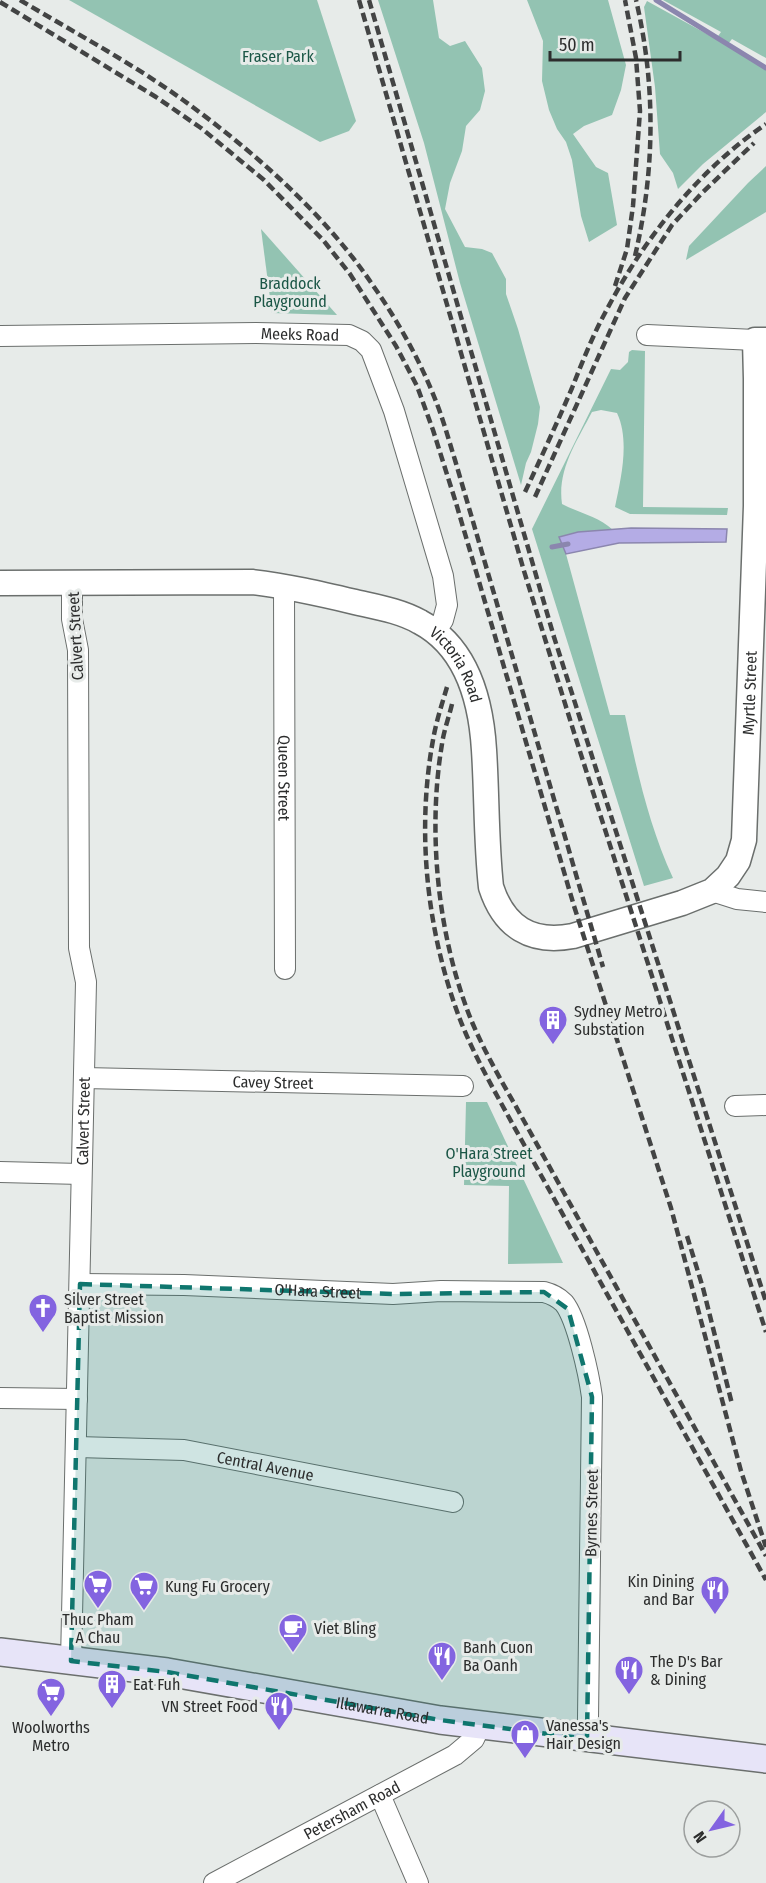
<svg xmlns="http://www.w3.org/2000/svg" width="766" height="1883" font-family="'Fira Sans Condensed',sans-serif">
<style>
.green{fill:#93c3b2}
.water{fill:#b4ace5;stroke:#8b86ae;stroke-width:1.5}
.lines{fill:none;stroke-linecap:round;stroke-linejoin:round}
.stream{stroke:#8b86ae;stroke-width:5}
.minor-casing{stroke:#6b6f6d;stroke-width:22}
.tertiary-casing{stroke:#6b6f6d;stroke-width:27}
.secondary-casing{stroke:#6b6f6d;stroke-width:30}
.minor{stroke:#fff;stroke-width:20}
.tertiary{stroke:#fff;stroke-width:24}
.secondary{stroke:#e7e4f8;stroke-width:27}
.rail{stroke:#434444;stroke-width:4.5;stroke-dasharray:9 4.5;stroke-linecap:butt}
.marked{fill:#0f766e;fill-opacity:0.2;stroke:#0f766e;stroke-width:4.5;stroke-dasharray:12 8;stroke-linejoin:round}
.labels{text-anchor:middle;stroke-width:6;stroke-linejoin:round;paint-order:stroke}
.park-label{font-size:16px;fill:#1b5646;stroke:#e7ebe9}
.street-label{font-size:16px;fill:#2c2d2d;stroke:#e7ebe9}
.poi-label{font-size:16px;fill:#2c2d2d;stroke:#e7ebe9;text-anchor:start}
</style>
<rect width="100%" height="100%" fill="#e7ebe9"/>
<g class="green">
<polygon points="69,0 317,0 356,121 349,131 320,142"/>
<polygon points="378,0 433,0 439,38 450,46 465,41 482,68 485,91 480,110 466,126 462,151 450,183 445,209 465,247 482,249 492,253 506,279 506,294 518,329 540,407 538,424 531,452 526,463 521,485 460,283 424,143"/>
<polygon points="527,0 608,0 626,65 621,90 612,115 584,126 573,134 596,167 608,173 617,225 589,242 581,216 572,160 566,142 557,129 549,110 542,81 543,41"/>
<polygon points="663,0 766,0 766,58 732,39 728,44 766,67 766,112 703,164 678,189 673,173 660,154 655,87 644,7 647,1 716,39 721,32"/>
<polygon points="766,166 766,212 686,260 689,246 748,183"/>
<polygon points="261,229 337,315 272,313"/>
<path d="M632,350L645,351L643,507L728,508L727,515L630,514L615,507C621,478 630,441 617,413L601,410L592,412C577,441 557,470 562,504C579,513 598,516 613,530L578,532L559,537L566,554L610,715H625C637,771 649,826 673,878L644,886L532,529L611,369L620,370L628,362L629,352Z"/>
<polygon points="466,1102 487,1102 563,1263 508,1264 509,1186 464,1185"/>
</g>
<polygon class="water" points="631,528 727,529 726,542 619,543 566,554 559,537 578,532"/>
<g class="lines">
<g class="stream">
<polyline points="656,0 766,68"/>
<polyline points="552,547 568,544"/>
</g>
<g class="minor-casing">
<g id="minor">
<polyline points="647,335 755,340"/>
<path id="s1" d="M0,336L256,333L349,335L362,341L371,350L394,411L443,576L447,605L443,620L435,631"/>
<path id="s2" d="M284,586L285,969"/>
<polyline points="712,891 737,899 766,902"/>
<path id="s3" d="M84,1078L463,1086"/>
<polyline points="735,1106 766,1105"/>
<polyline points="0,1172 81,1174"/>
<path id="s4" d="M80,1284L184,1285L393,1294L441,1291L544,1292C552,1294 558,1297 564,1303C577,1319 589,1375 592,1397L588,1718L587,1739"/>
<polyline points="0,1398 77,1399"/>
<path id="s5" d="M77,1447L184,1450L453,1502"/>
<path id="s6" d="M71,1661L86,982L79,948L78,650L72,619V582"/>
<polyline points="380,1795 418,1883"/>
<path id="s7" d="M214,1883L455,1755L474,1739L480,1726"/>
</g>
</g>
<g class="tertiary-casing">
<g id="tertiary">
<path id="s8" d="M0,583L252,582C287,586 321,594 355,602C377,607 401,611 420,622C467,647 481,700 484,750C487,796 486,842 491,887C504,927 531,944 573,936L682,903L712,891L728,876L738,861L744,840L756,506V379L755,340H766"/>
</g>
</g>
<g class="secondary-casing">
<g id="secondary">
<path id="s9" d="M0,1652L167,1672L440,1720L766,1759"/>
</g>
</g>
<use href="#minor" class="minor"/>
<use href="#tertiary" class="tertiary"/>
<use href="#secondary" class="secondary"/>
<g class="rail">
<path d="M20,0C75,33 132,63 183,100C252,150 324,213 372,284C398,321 421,362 437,404C444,422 449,441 455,460L603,967"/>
<polyline points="359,0 524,571 576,739 766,1332"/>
<polyline points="369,0 554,637 766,1302"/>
<polyline points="0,2 156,97 201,128 264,180 323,240 350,274 396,346 417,386 433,430 456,503 574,906 671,1208 741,1471 766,1547"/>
<path d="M635,256C655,171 656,85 636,0"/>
<polyline points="615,286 627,249 633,206 640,111 636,58 625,0"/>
<path d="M525,492C541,458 557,423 572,388C582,363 592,337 605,313C643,240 697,171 766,124"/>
<polyline points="535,497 625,298 672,225 701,194 754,143"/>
<path d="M447,687C442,704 436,722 433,740C416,833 427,934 461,1022C475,1057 494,1090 512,1123L766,1580"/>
<path d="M452,704C449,717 444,730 442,744C427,833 438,939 472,1022C484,1050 499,1077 514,1103L766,1556"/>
<polyline points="687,1236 703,1288 732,1404"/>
</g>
</g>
<path class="marked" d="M80,1284L393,1294L544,1292L568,1309L592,1397L587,1739L440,1720L167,1672L71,1661Z"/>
<defs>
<g id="building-pin" transform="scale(1.5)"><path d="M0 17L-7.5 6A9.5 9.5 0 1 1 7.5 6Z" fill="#8364e0" stroke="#e7ebe9"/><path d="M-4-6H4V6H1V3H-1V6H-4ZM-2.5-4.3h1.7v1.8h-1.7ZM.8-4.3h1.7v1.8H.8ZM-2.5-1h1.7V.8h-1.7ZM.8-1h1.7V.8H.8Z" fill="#fff"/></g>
<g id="church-pin" transform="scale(1.5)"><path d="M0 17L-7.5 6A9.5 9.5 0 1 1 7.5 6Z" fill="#8364e0" stroke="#e7ebe9"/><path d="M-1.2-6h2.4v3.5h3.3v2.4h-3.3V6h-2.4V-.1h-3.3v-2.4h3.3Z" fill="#fff"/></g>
<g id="supermarket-pin" transform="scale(1.5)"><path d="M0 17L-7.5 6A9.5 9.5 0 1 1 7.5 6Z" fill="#8364e0" stroke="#e7ebe9"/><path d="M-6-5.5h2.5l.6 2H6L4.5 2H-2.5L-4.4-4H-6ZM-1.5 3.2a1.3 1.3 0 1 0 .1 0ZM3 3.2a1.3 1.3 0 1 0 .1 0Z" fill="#fff"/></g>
<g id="restaurant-pin" transform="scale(1.5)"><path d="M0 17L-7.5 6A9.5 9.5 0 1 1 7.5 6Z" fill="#8364e0" stroke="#e7ebe9"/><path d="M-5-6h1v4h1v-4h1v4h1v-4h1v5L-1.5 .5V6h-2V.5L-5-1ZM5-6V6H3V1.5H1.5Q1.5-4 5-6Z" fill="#fff"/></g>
<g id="cafe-pin" transform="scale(1.5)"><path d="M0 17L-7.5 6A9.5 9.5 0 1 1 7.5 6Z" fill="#8364e0" stroke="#e7ebe9"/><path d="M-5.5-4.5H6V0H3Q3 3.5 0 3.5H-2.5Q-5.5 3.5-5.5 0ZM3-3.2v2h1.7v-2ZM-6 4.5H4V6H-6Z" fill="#fff"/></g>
<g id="shop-pin" transform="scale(1.5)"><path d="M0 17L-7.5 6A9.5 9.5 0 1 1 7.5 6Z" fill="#8364e0" stroke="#e7ebe9"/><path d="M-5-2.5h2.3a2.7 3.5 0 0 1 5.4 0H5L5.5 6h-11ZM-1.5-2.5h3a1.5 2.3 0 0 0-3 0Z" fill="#fff"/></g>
</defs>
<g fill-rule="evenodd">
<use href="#building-pin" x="553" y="1020"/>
<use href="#church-pin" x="43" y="1308"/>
<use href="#supermarket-pin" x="98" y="1584"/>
<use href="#supermarket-pin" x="144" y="1586"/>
<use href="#restaurant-pin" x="715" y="1590"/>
<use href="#cafe-pin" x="293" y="1628"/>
<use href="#restaurant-pin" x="442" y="1656"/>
<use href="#restaurant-pin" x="629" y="1670"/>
<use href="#building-pin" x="112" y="1684"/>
<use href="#supermarket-pin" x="51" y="1692"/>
<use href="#restaurant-pin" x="279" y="1706"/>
<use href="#shop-pin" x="525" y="1734"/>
</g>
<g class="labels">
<g class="park-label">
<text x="278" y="62">Fraser Park</text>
<text x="290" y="289">Braddock<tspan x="290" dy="18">Playground</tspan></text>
<text x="489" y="1159">O'Hara Street<tspan x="489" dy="18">Playground</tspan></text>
</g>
<g class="street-label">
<text dy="6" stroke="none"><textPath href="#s1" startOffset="300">Meeks Road</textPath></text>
<text transform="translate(75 636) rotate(-93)" y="6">Calvert Street</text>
<text dy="6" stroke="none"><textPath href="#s8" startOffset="483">Victoria Road</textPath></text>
<text dy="6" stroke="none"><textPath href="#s8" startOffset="1174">Myrtle Street</textPath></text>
<text dy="6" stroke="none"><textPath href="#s2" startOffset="192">Queen Street</textPath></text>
<text dy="6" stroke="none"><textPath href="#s3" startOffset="189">Cavey Street</textPath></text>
<text dy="6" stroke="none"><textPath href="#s6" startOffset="540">Calvert Street</textPath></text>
<text dy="6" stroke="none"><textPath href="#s4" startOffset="238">O'Hara Street</textPath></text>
<text dy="6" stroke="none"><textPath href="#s5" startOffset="190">Central Avenue</textPath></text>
<text transform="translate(591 1513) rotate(-89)" y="6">Byrnes Street</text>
<text dy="6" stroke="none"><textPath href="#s9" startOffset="387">Illawarra Road</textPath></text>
<text dy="6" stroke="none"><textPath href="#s7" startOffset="156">Petersham Road</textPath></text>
</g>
<g class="poi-label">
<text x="574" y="1017">Sydney Metro<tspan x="574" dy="18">Substation</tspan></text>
<text x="64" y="1305">Silver Street<tspan x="64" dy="18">Baptist Mission</tspan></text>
<text x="694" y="1587" text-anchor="end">Kin Dining<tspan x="694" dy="18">and Bar</tspan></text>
<text x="165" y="1592">Kung Fu Grocery</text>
<text x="98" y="1625" text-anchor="middle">Thuc Pham<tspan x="98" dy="18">A Chau</tspan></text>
<text x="314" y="1634">Viet Bling</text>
<text x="463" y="1653">Banh Cuon<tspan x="463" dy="18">Ba Oanh</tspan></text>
<text x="650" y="1667">The D's Bar<tspan x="650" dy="18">&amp; Dining</tspan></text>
<text x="133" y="1690">Eat Fuh</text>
<text x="258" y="1712" text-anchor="end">VN Street Food</text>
<text x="546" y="1731">Vanessa's<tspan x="546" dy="18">Hair Design</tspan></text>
<text x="51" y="1733" text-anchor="middle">Woolworths<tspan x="51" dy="18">Metro</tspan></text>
</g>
</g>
<g transform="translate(712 1829) rotate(236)"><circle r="28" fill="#e7ebe9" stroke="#9c9f9e" stroke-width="1.5"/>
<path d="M0-4.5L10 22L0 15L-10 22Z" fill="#8364e0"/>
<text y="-9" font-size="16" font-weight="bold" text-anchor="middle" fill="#2c2d2d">N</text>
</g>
<path d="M550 51v9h130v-9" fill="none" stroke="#2c2d2d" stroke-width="3"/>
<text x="559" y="51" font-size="18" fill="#2c2d2d" stroke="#e7ebe9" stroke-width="4.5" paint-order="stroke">50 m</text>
</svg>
